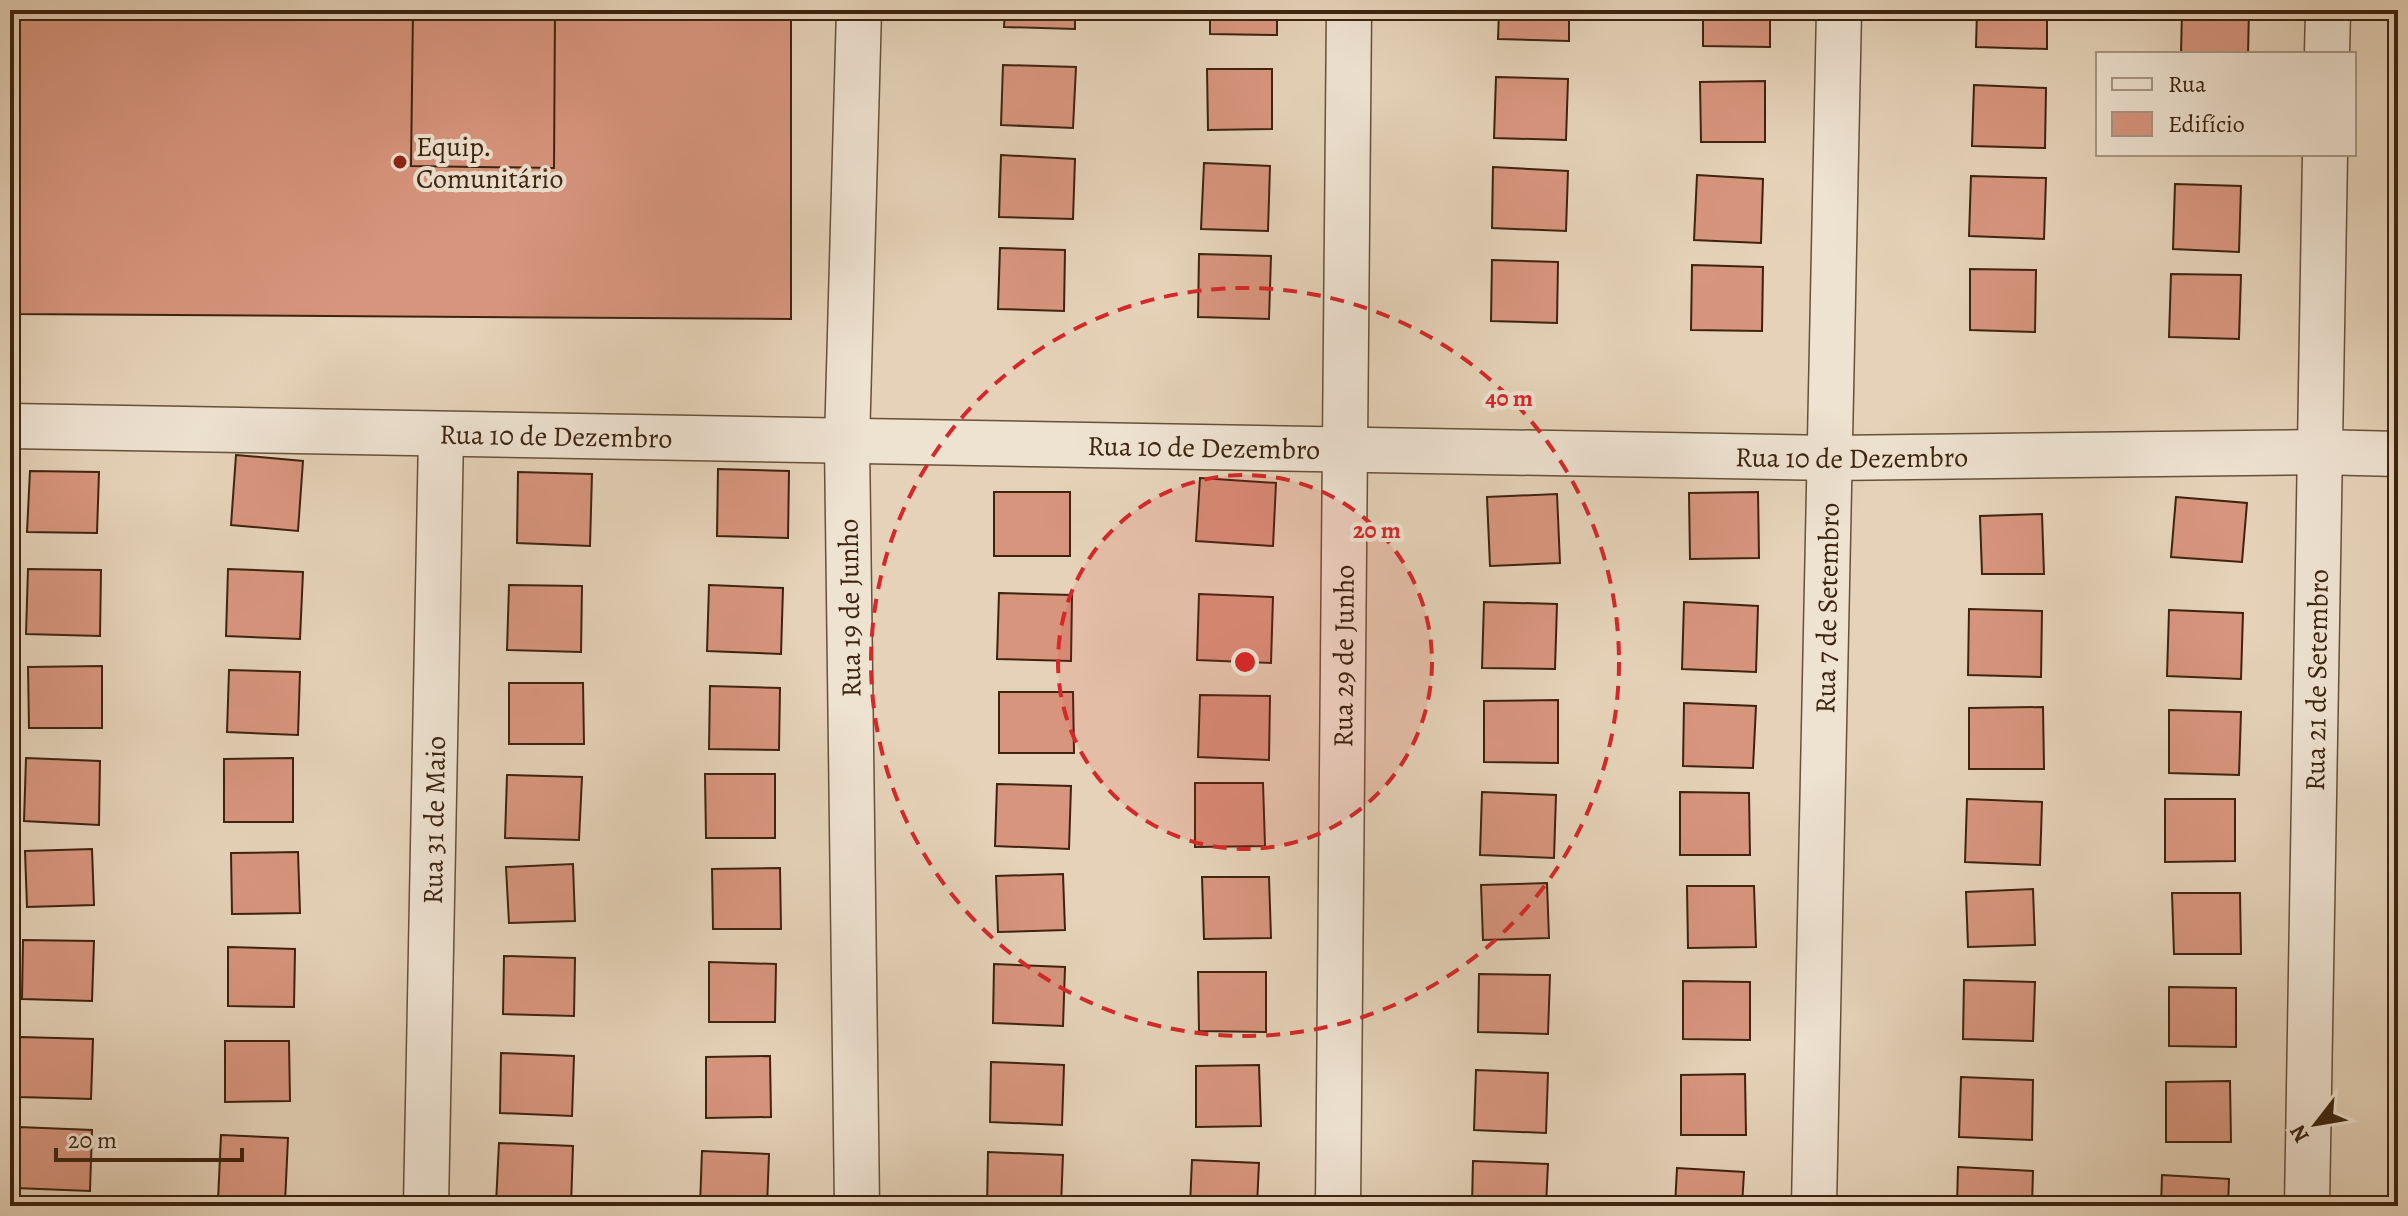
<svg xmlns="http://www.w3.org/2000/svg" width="2408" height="1216" font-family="Alegreya,serif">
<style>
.building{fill:#d8957e;stroke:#3e240f;stroke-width:2}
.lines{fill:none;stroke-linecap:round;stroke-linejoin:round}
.minor-casing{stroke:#685039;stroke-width:47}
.minor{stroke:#eee2d1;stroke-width:44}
.ring{fill:none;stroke:#d62828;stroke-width:4;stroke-dasharray:14 10}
.poi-dot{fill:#8f2418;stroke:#eee2d1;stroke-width:3}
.labels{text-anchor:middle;stroke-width:8;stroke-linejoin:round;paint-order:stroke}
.poi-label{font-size:28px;fill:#3e240f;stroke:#eee2d1;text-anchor:start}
.street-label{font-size:28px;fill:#3e240f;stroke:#eee2d1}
.centre{fill:#d62828;stroke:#eee2d1;stroke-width:4}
.ring-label{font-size:24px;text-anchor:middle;font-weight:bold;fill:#d62828;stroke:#eee2d1;stroke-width:8;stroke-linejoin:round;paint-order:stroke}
</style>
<rect width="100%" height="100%" fill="#e5d2b8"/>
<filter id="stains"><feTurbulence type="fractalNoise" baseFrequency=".0025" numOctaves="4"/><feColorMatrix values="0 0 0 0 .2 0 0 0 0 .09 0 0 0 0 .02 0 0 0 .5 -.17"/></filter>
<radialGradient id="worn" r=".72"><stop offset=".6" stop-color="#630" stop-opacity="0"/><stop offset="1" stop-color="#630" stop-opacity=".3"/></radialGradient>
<g class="building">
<polygon points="10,10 791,10 791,319 10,314"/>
<polygon points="413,10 555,10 554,168 411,166"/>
<polygon points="1005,10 1075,10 1075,29 1004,27"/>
<polygon points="1210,10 1277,10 1277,35 1210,34"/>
<polygon points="1499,10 1569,10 1569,41 1498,39"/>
<polygon points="1703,10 1770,10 1770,47 1703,46"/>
<polygon points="1977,10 2047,10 2047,49 1976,47"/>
<polygon points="2182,10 2249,10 2248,54 2181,54"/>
<polygon points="1003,65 1076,67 1073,128 1001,125"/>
<polygon points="1207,69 1272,69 1272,129 1208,130"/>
<polygon points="1496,77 1568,79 1566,140 1494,138"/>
<polygon points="1765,81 1765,142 1701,142 1700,82"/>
<polygon points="1974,85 2046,88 2045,148 1972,146"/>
<polygon points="1001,155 1075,159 1073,219 999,217"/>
<polygon points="1204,163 1270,166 1268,231 1201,229"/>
<polygon points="1493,167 1568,171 1566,231 1492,228"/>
<polygon points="1697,175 1763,179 1761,243 1694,240"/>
<polygon points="1971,176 2046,178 2044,239 1969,236"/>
<polygon points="2175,184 2241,186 2239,252 2173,249"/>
<polygon points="1000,248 1065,250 1064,311 998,309"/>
<polygon points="1199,254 1271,256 1269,319 1198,317"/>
<polygon points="1492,260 1558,262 1557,323 1491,321"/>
<polygon points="1692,265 1763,267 1762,331 1691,330"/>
<polygon points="1970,269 2036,270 2035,332 1970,330"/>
<polygon points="2171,274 2241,275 2239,339 2169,337"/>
<polygon points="236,455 303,461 298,531 231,525"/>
<polygon points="718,469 789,471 788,538 717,536"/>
<polygon points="30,471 99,472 97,533 27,532"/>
<polygon points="518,472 592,474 590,546 517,543"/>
<polygon points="1200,478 1276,483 1273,546 1196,541"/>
<rect x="994" y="492" width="76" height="64"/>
<polygon points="1758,492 1759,558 1690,559 1689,493"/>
<polygon points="1557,494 1560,563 1490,566 1487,497"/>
<polygon points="2176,497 2247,503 2242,562 2171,557"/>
<polygon points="2042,514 2044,574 1982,574 1980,516"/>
<polygon points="28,569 101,570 100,636 26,634"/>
<polygon points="228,569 303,572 300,639 226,636"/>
<polygon points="509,585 582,586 581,652 507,650"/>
<polygon points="709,585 783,588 781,654 707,651"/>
<polygon points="999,593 1072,595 1071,661 997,659"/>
<polygon points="1199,594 1273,597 1271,663 1197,660"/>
<polygon points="1484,602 1557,604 1555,669 1482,668"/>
<polygon points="1684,602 1758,606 1756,672 1682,669"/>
<polygon points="1969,609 2042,611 2041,677 1968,675"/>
<polygon points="2169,610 2243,613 2241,679 2167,676"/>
<polygon points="102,666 102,728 29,728 28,667"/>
<polygon points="229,670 300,672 298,735 227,732"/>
<polygon points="509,683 583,683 584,744 509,744"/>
<polygon points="710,686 780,688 779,750 709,749"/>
<polygon points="999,692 1073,692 1074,753 999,753"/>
<polygon points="1200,695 1270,696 1269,760 1198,757"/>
<polygon points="1558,700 1558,763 1484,762 1484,701"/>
<polygon points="1684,703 1756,706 1753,768 1683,766"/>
<polygon points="2043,707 2044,769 1969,769 1969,708"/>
<polygon points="2169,710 2241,712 2239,775 2169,773"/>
<polygon points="26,758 100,761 99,825 24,821"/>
<polygon points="293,758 293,822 224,822 224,759"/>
<polygon points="705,774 775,774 775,838 706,838"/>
<polygon points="507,775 582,777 579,840 505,838"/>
<polygon points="1195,783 1263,783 1265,846 1195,847"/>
<polygon points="997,784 1071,786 1069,849 995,846"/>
<polygon points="1482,792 1556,795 1554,858 1480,855"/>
<polygon points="1680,792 1749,793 1750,855 1680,855"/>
<polygon points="1967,799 2042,802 2040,865 1965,862"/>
<polygon points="2165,799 2235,799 2235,861 2165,862"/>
<polygon points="92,849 94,905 27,907 25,851"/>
<polygon points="298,852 300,913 232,914 231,853"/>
<polygon points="573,864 575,921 509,923 506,867"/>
<polygon points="780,868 781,929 713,929 712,869"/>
<polygon points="1063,874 1065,930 998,932 996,876"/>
<polygon points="1202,877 1269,877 1271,938 1204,939"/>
<polygon points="1547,883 1549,938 1483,940 1481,885"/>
<polygon points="1687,886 1754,886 1756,947 1688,948"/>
<polygon points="2033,889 2035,945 1968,947 1966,892"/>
<polygon points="2172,893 2240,893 2241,954 2174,954"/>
<polygon points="23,940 94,941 92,1001 22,999"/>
<polygon points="228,947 295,949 294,1007 228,1006"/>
<polygon points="504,956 575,958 574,1016 503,1014"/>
<polygon points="709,962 776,964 775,1022 709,1022"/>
<polygon points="994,964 1065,967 1063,1026 993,1023"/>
<polygon points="1198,972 1266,972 1266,1032 1199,1031"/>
<polygon points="1479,974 1550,975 1548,1034 1478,1032"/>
<polygon points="1964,980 2035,982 2033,1041 1963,1039"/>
<polygon points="1683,981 1750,982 1750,1040 1683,1039"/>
<polygon points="2169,987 2236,988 2236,1047 2169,1046"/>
<polygon points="20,1037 93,1039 91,1099 19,1097"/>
<polygon points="225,1041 289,1041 290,1101 225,1102"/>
<polygon points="501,1053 574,1056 572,1116 500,1113"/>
<polygon points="770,1056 771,1117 706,1118 706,1057"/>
<polygon points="991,1062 1064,1065 1062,1125 990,1122"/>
<polygon points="1259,1065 1261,1126 1196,1127 1196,1066"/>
<polygon points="1476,1070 1548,1073 1546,1133 1474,1130"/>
<polygon points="1745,1074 1746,1135 1681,1135 1681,1075"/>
<polygon points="1961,1077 2033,1080 2032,1140 1959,1137"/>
<polygon points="2230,1081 2231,1142 2166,1142 2166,1082"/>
<polygon points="18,1127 92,1130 90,1191 15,1188"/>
<polygon points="221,1135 288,1138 285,1203 218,1201"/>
<polygon points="499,1143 573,1146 571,1206 496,1204"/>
<polygon points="702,1151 769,1154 767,1206 700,1206"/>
<polygon points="988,1152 1063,1155 1061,1206 987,1206"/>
<polygon points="1192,1160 1259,1163 1257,1206 1190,1206"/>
<polygon points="1473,1161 1548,1164 1546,1206 1472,1206"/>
<polygon points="1958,1167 2033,1171 2032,1206 1957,1206"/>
<polygon points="1677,1168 1744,1172 1742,1206 1675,1206"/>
<polygon points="2162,1175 2229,1179 2228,1206 2161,1206"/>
</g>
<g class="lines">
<g class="minor-casing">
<g id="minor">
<polyline points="2327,54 2328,10"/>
<path id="s1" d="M10,426L1831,458L2319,452L2398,454"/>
<path id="s2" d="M426,1206L441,435"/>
<polyline points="857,1206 847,442 859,10"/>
<path id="s3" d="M1338,1206L1349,10"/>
<path id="s4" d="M1814,1206L1839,10"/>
<path id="s5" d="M2307,1206L2325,154"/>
</g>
</g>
<use href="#minor" class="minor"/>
</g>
<circle cx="1245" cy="662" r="187" fill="#d62828" fill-opacity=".12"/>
<g class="ring">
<circle cx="1245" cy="662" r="187"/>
<circle cx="1245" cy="662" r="374"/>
</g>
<circle class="poi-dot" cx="400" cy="162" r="8"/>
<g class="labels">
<g class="poi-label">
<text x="416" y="156">Equip.<tspan x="416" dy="32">Comunitário</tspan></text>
</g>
<g class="street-label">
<text dy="10" stroke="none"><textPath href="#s1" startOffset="546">Rua 10 de Dezembro</textPath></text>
<text dy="10" stroke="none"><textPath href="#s1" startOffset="1194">Rua 10 de Dezembro</textPath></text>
<text dy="10" stroke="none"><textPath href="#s1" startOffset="1842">Rua 10 de Dezembro</textPath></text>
<text transform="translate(849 608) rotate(-91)" y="10">Rua 19 de Junho</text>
<text dy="10" stroke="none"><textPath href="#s4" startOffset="598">Rua 7 de Setembro</textPath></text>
<text dy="10" stroke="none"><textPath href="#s3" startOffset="550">Rua 29 de Junho</textPath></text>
<text dy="10" stroke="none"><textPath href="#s5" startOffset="526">Rua 21 de Setembro</textPath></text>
<text dy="10" stroke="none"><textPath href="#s2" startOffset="386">Rua 31 de Maio</textPath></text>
</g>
</g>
<circle cx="1245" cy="662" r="12" class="centre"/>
<g class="ring-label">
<text x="1509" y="406">40 m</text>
<text x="1377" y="538">20 m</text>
</g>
<rect width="2408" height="1216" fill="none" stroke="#e5d2b8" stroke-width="40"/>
<rect x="12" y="12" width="2384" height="1192" fill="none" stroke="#3e240f" stroke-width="4"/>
<rect x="20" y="20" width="2368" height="1176" fill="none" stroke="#3e240f" stroke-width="2"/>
<rect x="2096" y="52" width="260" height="104" fill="#eee2d1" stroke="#a89683" stroke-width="2"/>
<rect x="2112" y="78" width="40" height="12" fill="#eee2d1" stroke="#a89683" stroke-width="2"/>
<text x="2168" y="92" font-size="24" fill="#3e240f">Rua</text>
<rect x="2112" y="112" width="40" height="24" fill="#d8957e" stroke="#a89683" stroke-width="2"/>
<text x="2168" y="132" font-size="24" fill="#3e240f">Edifício</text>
<g transform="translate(2316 1124) rotate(239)" stroke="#eee2d1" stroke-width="6" paint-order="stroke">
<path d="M0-6L14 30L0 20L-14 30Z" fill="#3e240f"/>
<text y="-12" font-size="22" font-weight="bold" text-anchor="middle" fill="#3e240f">N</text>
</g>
<path d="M56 1148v12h186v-12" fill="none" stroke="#3e240f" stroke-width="4"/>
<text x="68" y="1148" font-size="24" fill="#3e240f" stroke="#eee2d1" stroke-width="6" paint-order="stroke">20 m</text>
<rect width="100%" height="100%" filter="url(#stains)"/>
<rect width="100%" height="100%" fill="url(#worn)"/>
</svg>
